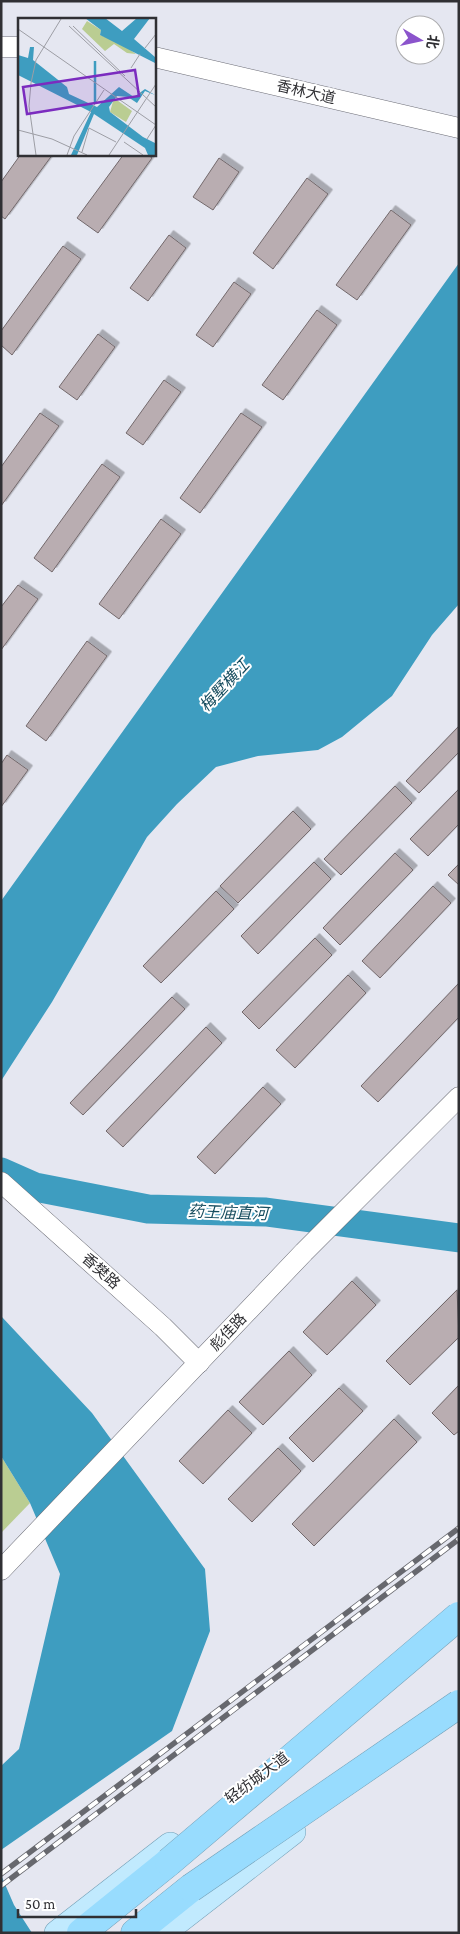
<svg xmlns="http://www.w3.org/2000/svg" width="460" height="1934" font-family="'Crimson Pro','Noto Sans SC',serif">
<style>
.green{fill:#bacd92}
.water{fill:#3e9dc0}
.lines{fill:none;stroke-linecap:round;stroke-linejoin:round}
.river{stroke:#3e9dc0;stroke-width:29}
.building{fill:#b9adb1;stroke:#73696c;filter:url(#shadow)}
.minor-casing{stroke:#6c6d76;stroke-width:21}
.major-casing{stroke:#74a0b7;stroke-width:26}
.highway-casing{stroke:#74a0b7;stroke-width:29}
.minor{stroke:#fff;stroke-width:20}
.major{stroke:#c1eafe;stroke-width:25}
.highway{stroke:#98dcfe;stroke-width:28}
.rail-casing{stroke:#67686e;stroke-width:5.5}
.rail{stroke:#fff;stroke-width:4;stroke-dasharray:11;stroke-linecap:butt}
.highway-bridge-casing{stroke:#74a0b7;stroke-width:29;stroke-linecap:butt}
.highway-bridge{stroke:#98dcfe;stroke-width:28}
.labels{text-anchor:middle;stroke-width:4;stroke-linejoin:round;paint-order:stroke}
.street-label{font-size:15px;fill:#303034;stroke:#fff}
.water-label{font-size:16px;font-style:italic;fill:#164c5e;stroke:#fff}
.inset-river{fill:none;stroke:#3e9dc0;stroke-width:2.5}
.inset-road{fill:none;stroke:#9d9ea5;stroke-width:1}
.view{fill:#7b2cbf;fill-opacity:0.15;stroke:#7b2cbf;stroke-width:2.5}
.inset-edge{fill:none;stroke:#303034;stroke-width:2.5}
</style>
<defs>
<filter id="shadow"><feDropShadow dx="4.5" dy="-4.5" stdDeviation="0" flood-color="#0004"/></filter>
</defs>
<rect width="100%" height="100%" fill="#e5e7f1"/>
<polygon class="green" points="1,1456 30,1503 1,1533"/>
<g class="water">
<polygon points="459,263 459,604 432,635 392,696 342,737 318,750 258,756 216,767 177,804 147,837 52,1002 1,1081 1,901"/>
<polygon points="1,1316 92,1413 205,1569 210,1631 172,1731 1,1850 1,1766 19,1749 60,1574 30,1503 1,1456"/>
<polygon points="1,1875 14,1905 32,1933 1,1933"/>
</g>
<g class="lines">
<polyline class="river" points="1,1172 35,1187 148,1209 266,1212 459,1238"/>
</g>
<g class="building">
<polygon points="21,154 53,154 5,219 1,216 1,182"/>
<polygon points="124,154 147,154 152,158 98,233 77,218"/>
<polygon points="219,158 239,172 213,210 193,197"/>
<polygon points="307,178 328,194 273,269 253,253"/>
<polygon points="391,210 411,225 357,300 336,285"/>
<polygon points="169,235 186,248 148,301 130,288"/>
<polygon points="63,246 81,259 12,355 1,345 1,331"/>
<polygon points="234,282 251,294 213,347 196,335"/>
<polygon points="317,310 337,325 283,400 262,385"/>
<polygon points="98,334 115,347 77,400 59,387"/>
<polygon points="164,380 181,392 143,445 126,433"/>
<polygon points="40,413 59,426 1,506 1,467"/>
<polygon points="241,413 262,427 200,513 180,498"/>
<polygon points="102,464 120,477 52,572 34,558"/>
<polygon points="161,519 181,534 119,619 99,604"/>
<polygon points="18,585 38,599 1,650 1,607"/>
<polygon points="87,641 107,656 46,741 26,726"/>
<polygon points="459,726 459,752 419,793 406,781"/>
<polygon points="7,755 28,770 1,807 1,764"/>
<polygon points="395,786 412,803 341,875 324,859"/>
<polygon points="459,789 459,824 428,856 410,839"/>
<polygon points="293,811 311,829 238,903 220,886"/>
<polygon points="395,853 413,870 340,945 323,928"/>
<polygon points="314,862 331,879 258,954 241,936"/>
<polygon points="459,864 459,885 448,875"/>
<polygon points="433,886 451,903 380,978 362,961"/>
<polygon points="216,891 234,909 161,983 143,966"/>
<polygon points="315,938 332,955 259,1029 242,1012"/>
<polygon points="348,975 366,993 295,1068 276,1050"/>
<polygon points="459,983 459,1017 378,1102 361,1086"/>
<polygon points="172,997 185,1009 83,1115 70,1103"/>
<polygon points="206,1027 222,1043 123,1147 106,1131"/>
<polygon points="263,1087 281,1104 215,1174 197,1157"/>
<polygon points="352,1281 376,1305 327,1355 303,1332"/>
<polygon points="457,1290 459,1337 410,1385 386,1361"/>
<polygon points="289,1351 312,1375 263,1425 239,1402"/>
<polygon points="459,1385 459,1431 454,1435 432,1413"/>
<polygon points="339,1388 363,1411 313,1462 289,1438"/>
<polygon points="228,1410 252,1433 203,1484 179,1461"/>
<polygon points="394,1419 417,1442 314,1546 292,1524"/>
<polygon points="278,1448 301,1471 252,1522 228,1499"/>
</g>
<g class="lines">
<g class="minor-casing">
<g id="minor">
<polyline points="1,47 19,47"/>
<polyline points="154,57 459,128"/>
<polyline points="1,1182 163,1327 199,1363"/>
<polyline points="1,1570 304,1252 459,1097"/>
</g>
</g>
<g class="major-casing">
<g id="major">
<polyline points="57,1933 170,1845"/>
<polyline points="163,1933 293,1832"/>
</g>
</g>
<g class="highway-casing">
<g id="highway">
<polyline points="81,1933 169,1862"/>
<polyline points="135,1933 191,1888"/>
</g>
</g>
<use href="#minor" class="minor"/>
<use href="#major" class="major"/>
<use href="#highway" class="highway"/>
<g class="rail-casing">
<g id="rail">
<polyline points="1,1874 459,1528"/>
<polyline points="1,1886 459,1539"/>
</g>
</g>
<use href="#rail" class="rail"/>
<g class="highway-bridge-casing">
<g id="highway-bridge">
<polyline points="169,1862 459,1616"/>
<polyline points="191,1888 459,1704"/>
</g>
</g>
<use href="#highway-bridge" class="highway-bridge"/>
</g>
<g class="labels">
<g class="street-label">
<text transform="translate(306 92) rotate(13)" y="5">香林大道</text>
<text transform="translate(101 1271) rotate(42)" y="5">香樊路</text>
<text transform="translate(228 1332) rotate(-46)" y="5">彪佳路</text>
<text transform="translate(257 1778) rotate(-37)" y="5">轻纺城大道</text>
</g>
<g class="water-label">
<text transform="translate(224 685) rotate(-47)" y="6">梅墅横江</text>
<text transform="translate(228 1212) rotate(2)" y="6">药王庙直河</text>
</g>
</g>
<g transform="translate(18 18)">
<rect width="138" height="138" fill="#e5e7f1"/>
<path d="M69,3L83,12L82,17L101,24L118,36L109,35L96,26L87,33L64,11ZM96,80L114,93L108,104L92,94Z" fill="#bacd92"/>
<path d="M67,0H87L104,13L119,0H132L116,21L137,39V45L82,17L83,12ZM12,29H16L15,42L49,69L51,76L79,89L101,69L116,79L127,71L137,77L127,73L119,85L110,79L99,78L91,89L92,94L125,119L137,125V137H130L127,130L76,96L59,137H53L73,94L0,57V37L10,40Z" fill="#3e9dc0"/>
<path class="inset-river" d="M77,85V43"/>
<path class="inset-road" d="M51,8L138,89M55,8L107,58M0,11L138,107M127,30L138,16M113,50L122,36M0,112L34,121L69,137M129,121L138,107M106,124L125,137M64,134L71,110L98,124M18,137L11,88L13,65L18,42L43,1M49,137L56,118L86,72M91,137L138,66"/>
<path class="view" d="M117,52L121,78L9,96L5,69Z"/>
<rect width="138" height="138" class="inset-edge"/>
</g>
<rect width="460" height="1934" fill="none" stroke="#303034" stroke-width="5"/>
<g transform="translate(420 40) rotate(99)"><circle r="24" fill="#ffffff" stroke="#acacae"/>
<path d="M0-4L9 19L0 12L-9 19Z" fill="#8b54cc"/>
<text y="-8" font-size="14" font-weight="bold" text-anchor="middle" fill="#303034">北</text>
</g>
<path d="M18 1909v8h118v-8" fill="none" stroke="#303034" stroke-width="2.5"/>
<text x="25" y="1909" font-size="15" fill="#303034" stroke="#ffffff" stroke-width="4" paint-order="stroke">50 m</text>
</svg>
